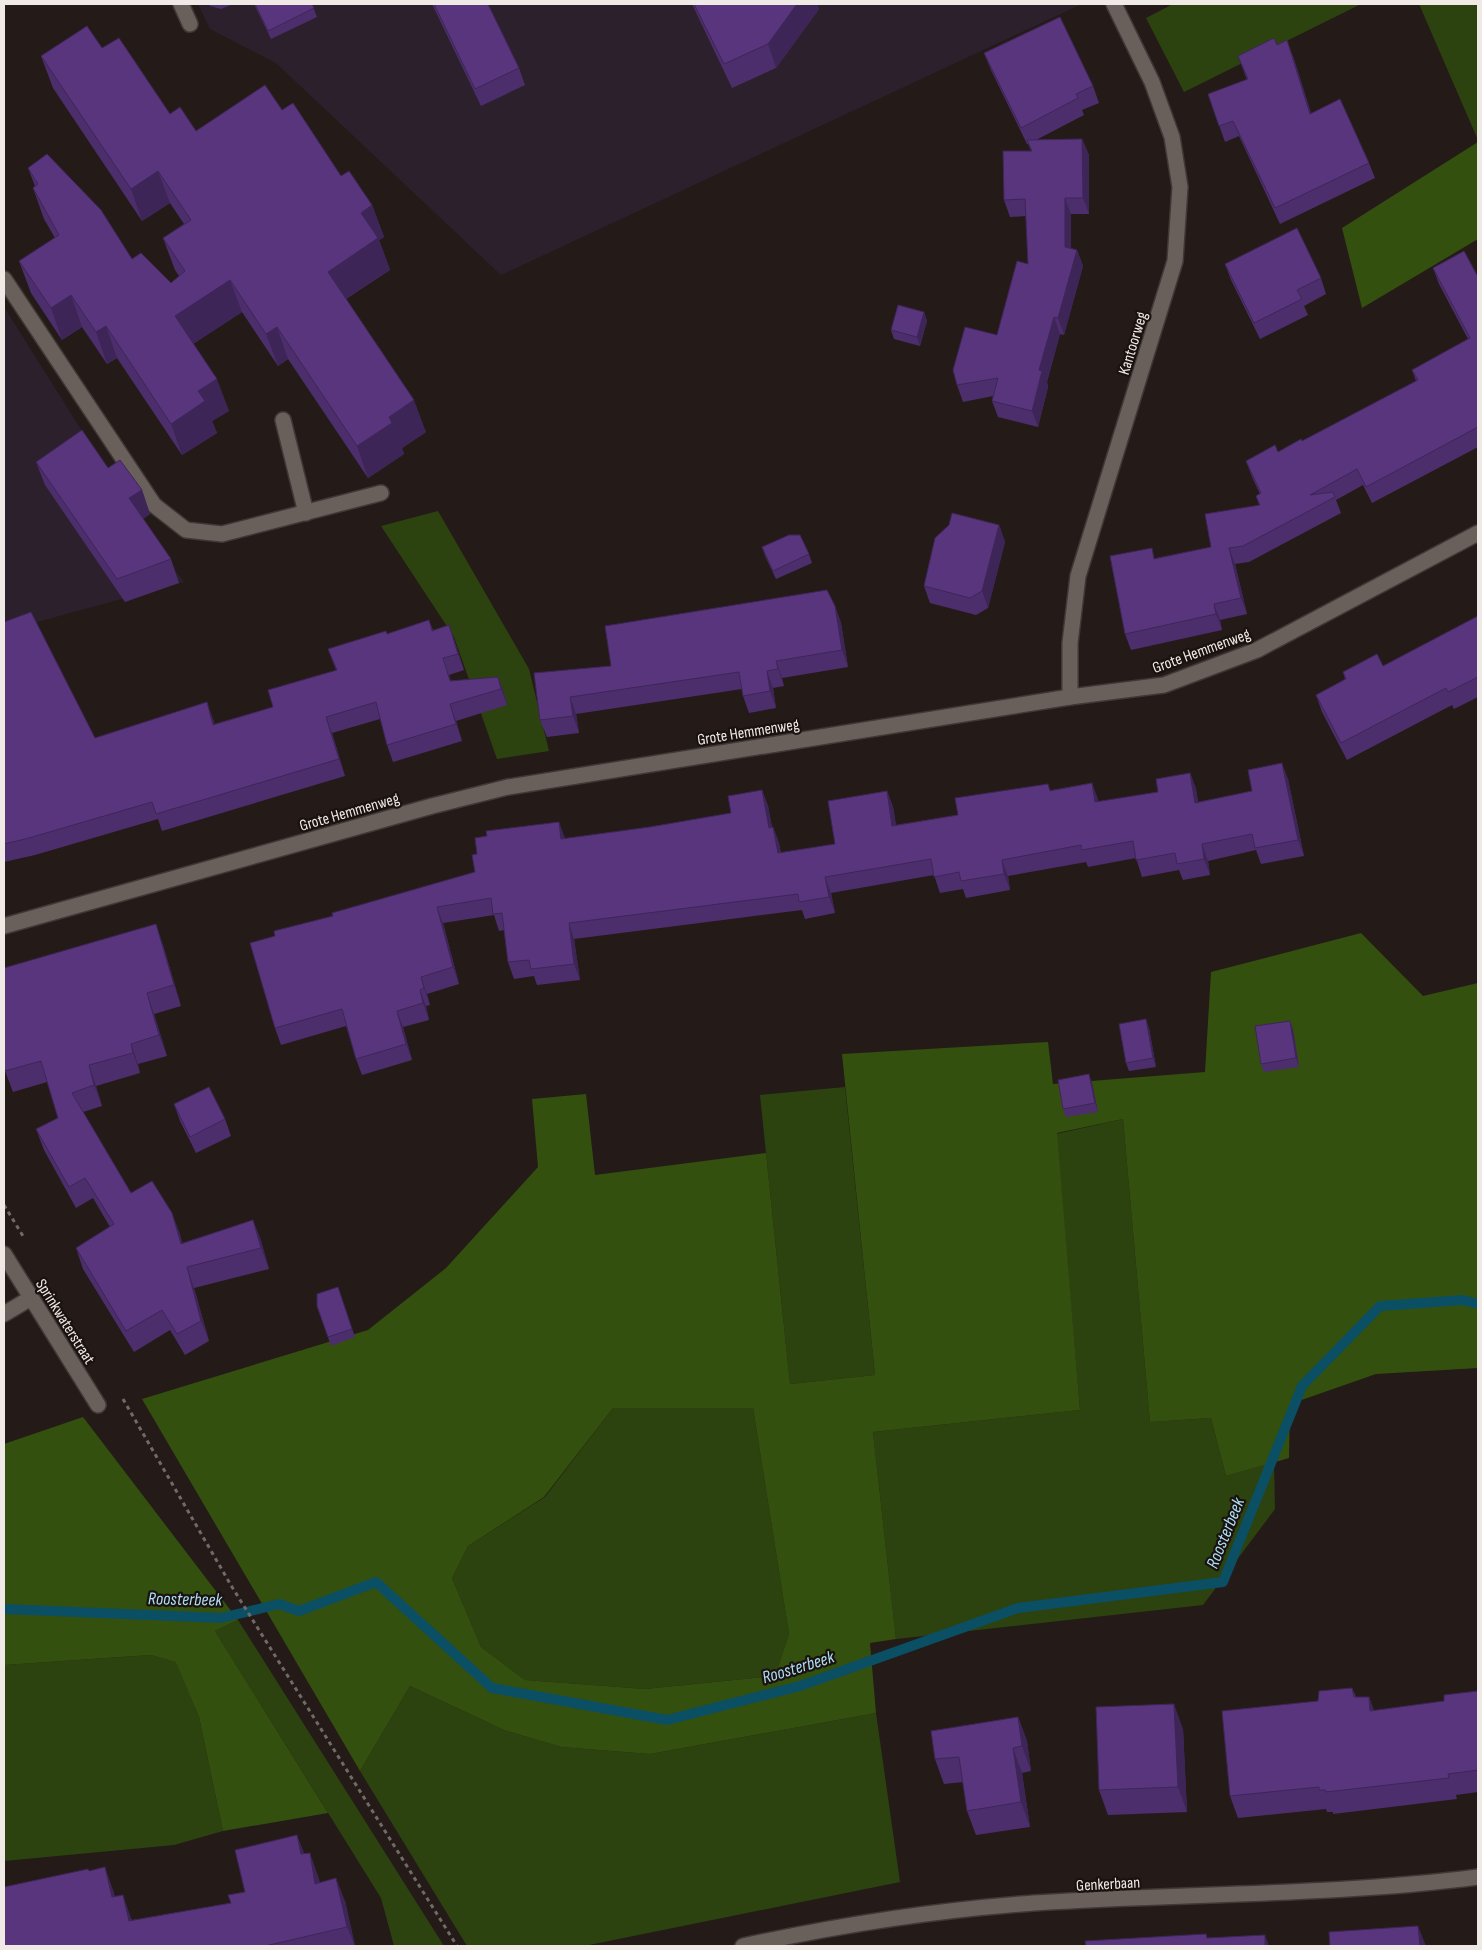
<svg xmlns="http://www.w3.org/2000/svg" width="1482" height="1950" font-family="'Sofia Sans Condensed',sans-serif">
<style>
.education{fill:#2c202d}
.green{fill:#2c430f}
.forest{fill:#34500e;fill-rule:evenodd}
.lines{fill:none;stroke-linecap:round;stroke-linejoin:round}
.stream{stroke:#0b4f65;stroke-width:10}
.service-casing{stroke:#3f3836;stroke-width:18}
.minor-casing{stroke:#3f3836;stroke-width:18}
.tertiary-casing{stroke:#3f3836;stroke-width:18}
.path{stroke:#726a67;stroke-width:3;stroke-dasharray:4 4;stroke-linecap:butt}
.service{stroke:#6a605b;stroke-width:15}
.minor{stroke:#6a605b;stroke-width:15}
.tertiary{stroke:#6a605b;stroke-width:15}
.wall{fill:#4d2e6c}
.shaded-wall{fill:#3e2558}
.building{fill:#59357d;stroke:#3e2558}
.labels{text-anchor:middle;stroke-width:4.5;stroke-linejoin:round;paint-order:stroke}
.street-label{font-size:16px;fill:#f0eae7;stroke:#1a120f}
.water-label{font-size:18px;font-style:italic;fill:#addff6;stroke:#1a120f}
</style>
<rect width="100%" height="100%" fill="#241b18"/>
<g class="education">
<polygon points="198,4 1082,4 501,275 276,63 210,29"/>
<polygon points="4,307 90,444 164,556 184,582 4,631"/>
</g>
<g class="green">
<polygon points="1173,4 1361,4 1184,92 1146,18"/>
<polygon points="1419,4 1478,4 1478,140"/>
<polygon points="438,511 529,669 549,751 497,759 454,637 381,526"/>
<polygon points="845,1087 875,1375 790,1384 760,1095"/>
<polygon points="1123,1119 1150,1422 1211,1418 1226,1476 1274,1462 1275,1509 1203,1605 896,1639 873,1432 1080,1410 1056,1134"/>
<polygon points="613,1408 753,1408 789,1634 775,1676 645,1689 525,1680 481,1647 452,1578 468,1546 545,1497"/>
<polygon points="238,1620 444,1946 394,1946 381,1898 215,1631"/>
<polygon points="151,1655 177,1662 199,1717 223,1831 174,1845 4,1861 4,1665"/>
<polygon points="410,1686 504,1730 561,1747 650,1754 876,1713 900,1882 584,1946 467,1946 360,1771"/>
</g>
<g class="forest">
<polygon points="1478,142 1478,239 1362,308 1342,228"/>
<path d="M1361,933L1423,996L1478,983V1368L1376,1374L1290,1404L1289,1458L1226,1476L1211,1418L1150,1422L1123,1119L1057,1133L1080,1410L873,1432L896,1639L870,1643L876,1713L650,1754L561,1747L504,1730L410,1686L360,1771L142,1399L368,1330L446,1268L538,1167L532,1099L586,1094L595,1175L766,1153L790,1384L875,1375L842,1054L1048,1042L1053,1084L1205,1072L1211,972ZM613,1408H753L789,1634L775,1676L645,1689L525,1680L481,1647L452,1578L468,1546L544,1497Z"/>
<polygon points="83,1417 238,1620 215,1631 328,1813 223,1831 199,1717 176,1662 151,1655 4,1665 4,1444"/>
</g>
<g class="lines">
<polyline class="stream" points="4,1609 221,1618 279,1604 299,1611 376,1582 492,1688 667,1720 800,1686 1018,1608 1223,1582 1302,1386 1380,1306 1463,1300 1478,1304"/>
<g class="service-casing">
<g id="service">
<polyline points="181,4 190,24"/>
<polyline points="4,279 154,505 186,530 222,534 381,493"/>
<polyline points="283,420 306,513"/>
<polyline points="4,1314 31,1298"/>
</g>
</g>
<g class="minor-casing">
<g id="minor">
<polyline points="1070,697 1070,643 1078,576 1175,261 1180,187 1172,137 1152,82 1114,4"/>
<polyline points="4,926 432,806 508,787 1070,697 1164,685 1257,650 1478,533"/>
<polyline points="4,1254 98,1405"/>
</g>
</g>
<g class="tertiary-casing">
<path id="tertiary" d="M743,1946C839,1925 936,1910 1034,1903C1182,1893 1331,1896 1478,1877"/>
</g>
<g class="path">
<polyline points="4,1205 23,1236"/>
<polyline points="123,1399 232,1587 457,1946"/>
</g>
<use href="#service" class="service"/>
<use href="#minor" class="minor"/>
<use href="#tertiary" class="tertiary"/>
</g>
<g class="wall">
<polygon points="209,4 233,4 221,9 210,6"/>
<polygon points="254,4 312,4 317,17 271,39"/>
<polygon points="432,4 488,4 519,68 525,85 481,106"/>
<polygon points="692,4 817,4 819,9 776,68 732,88"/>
<polygon points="1277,45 1293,56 1311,113 1369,163 1375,178 1280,224 1239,136 1225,142 1208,94 1247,80 1238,56"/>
<polygon points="102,48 170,114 196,131 282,110 341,176 372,205 384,237 379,240 390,270 346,299 426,432 402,448 404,454 368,478 288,359 278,366 242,312 193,344 229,411 212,421 217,433 182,455 117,358 107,364 82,327 62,340 31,293 19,261 55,238 44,219 33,188 35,186 28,168 132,259 171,283 179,276 175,270 163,238 184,224 170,203 142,221 53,88 41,56"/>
<polygon points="984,53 1093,86 1099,103 1082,110 1084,115 1036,140 1082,139 1089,155 1089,214 1071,214 1071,248 1077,250 1083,266 1064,335 1060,334 1047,382 1048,387 1038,427 998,417 992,401 993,396 963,402 957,385 997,335 1028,264 1026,216 1010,217 1004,200 1031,151 1028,144 1027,144 991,70"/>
<polygon points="1225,264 1321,278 1326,294 1304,306 1308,315 1260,339 1231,280"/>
<polygon points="1433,268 1478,277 1478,447 1372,503 1363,485 1336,500 1341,513 1249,562 1235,564 1247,614 1220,620 1222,630 1131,650 1125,634 1156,558 1211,547 1259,505 1256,496 1260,494 1252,477 1246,461 1278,452 1302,441 1416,381 1412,370 1468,339 1439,284"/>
<polygon points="924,312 927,321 920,346 894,339 891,330"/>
<polygon points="36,462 108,468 142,490 150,514 143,519 171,559 179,583 125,602 45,485"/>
<polygon points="999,525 1005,542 988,608 976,615 930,603 924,586"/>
<polygon points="762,547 809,554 812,563 776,579 765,556"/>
<polygon points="835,606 841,623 848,667 782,678 784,686 773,688 776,708 749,713 743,696 742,689 576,714 579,733 547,737 540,720 534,673 611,666"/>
<polygon points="1478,616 1478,697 1454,709 1452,705 1347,760 1322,712 1316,695 1345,679 1343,672 1383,666"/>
<polygon points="429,620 433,630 449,625 464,670 449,675 451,681 498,677 504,693 507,705 456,721 462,741 393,762 387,745 380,719 332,733 345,776 162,831 158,819 35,855 4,862 4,622 95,738 213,719 214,724 273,707 336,670 328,649 387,634"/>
<polygon points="1190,773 1196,789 1198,802 1252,791 1288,779 1304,856 1261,864 1256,850 1208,861 1210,875 1183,880 1179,870 1142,877 1136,858 1088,867 1086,862 1008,876 1010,890 966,898 963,889 940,893 934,875 831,893 835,913 805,919 802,910 574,939 580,980 537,985 534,976 514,979 508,962 504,930 499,931 494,915 443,923 459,984 427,994 430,1005 426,1006 429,1020 403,1027 412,1060 362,1075 356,1059 346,1026 281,1045 275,1028 275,936 333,916 475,872 565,839 650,827 731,813 762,790 768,806 772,827 773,827 779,843 781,853 835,844 887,791 893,807 896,825 958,815 1051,790 1092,783 1098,802 1158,792"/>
<polygon points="163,945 181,1006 154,1014 167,1056 138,1064 140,1073 96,1086 102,1106 83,1112 131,1193 172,1213 182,1243 253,1220 261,1241 269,1269 194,1288 209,1341 185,1355 170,1330 134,1352 83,1269 76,1248 110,1227 93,1198 76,1208 44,1150 36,1129 58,1118 47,1082 13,1092 5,1071"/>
<polygon points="1149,1028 1156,1067 1129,1071 1126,1063"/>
<polygon points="1293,1029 1299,1067 1264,1072 1261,1064"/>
<polygon points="1092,1083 1098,1112 1066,1117 1063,1109"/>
<polygon points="174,1104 225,1119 231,1136 196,1153 180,1121"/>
<polygon points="338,1287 355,1337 331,1346 317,1306"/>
<polygon points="1352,1688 1356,1697 1369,1697 1374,1711 1444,1701 1478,1691 1478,1792 1456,1795 1457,1799 1333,1814 1333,1812 1327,1812 1326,1809 1238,1818 1230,1796 1318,1701"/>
<polygon points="1018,1717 1027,1741 1031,1771 1022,1773 1030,1827 976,1835 967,1811 963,1782 944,1784 935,1759"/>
<polygon points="1183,1729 1187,1812 1108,1815 1099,1790"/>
<polygon points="304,1854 318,1876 320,1883 345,1901 355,1946 4,1946 89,1871 113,1890 115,1897 132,1920 231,1903 245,1892"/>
</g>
<g class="shaded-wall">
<polygon points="797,4 817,4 819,9 776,68 768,44"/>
<polygon points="1287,40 1293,56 1316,129 1310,114"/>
<polygon points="1082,139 1089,155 1089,214 1083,198"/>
<polygon points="158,171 170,203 142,221 131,189"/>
<polygon points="1065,198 1071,214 1071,263 1065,247"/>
<polygon points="372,205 384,237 379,240 390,270 339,303 328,272 361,213"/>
<polygon points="1077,250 1083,266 1064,335 1058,318"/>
<polygon points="230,280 242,312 187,348 175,316"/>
<polygon points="71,295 82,327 62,340 51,308"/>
<polygon points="924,312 927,321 920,346 917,337"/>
<polygon points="1054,317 1060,334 1047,382 1048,387 1038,427 1032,411 1039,370"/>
<polygon points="106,326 117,358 107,364 96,332"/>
<polygon points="277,327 288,359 278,366 266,334"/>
<polygon points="217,379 229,411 212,421 217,433 182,455 171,424 198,391"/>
<polygon points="414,400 426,432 402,448 404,454 368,478 357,446 389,417"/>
<polygon points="142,490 150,514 138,522 129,498"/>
<polygon points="999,525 1005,542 988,608 982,591"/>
<polygon points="1229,548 1235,564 1247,614 1241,598"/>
<polygon points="1214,604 1220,620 1222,630 1216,614"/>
<polygon points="835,606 841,623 848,667 842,650"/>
<polygon points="449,625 455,642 464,670 458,654"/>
<polygon points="776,661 782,678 784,686 778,669"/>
<polygon points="767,671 773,688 776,708 770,691"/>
<polygon points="498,677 504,693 507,705 501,689"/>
<polygon points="570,697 576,714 579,733 573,716"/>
<polygon points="207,702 213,719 219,741 213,725"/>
<polygon points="450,704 456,721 462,741 456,724"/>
<polygon points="326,717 332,733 345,776 339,759"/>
<polygon points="1282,763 1288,779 1304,856 1298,840"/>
<polygon points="1190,773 1196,789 1201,819 1195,803"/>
<polygon points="1092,783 1098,799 1101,819 1095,802"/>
<polygon points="762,790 768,806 775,844 769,828"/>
<polygon points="887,791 893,807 898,842 892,826"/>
<polygon points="559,822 565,838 567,855 561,839"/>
<polygon points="773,827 779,843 784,870 778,853"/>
<polygon points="1202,844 1208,861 1210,875 1204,859"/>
<polygon points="1002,860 1008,876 1010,890 1004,874"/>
<polygon points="825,877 831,893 835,913 829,897"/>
<polygon points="437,907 443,923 459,984 453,967"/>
<polygon points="569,923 574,939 580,980 574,964"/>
<polygon points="156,924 163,945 181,1006 174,985"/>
<polygon points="421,977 427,994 430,1005 424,988"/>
<polygon points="420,990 426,1006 429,1020 423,1003"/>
<polygon points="147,993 154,1014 167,1056 159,1035"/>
<polygon points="397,1011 403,1027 412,1060 406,1044"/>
<polygon points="1146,1019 1149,1028 1156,1067 1153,1058"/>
<polygon points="1290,1021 1293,1029 1299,1067 1296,1058"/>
<polygon points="131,1044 138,1064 140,1073 133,1053"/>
<polygon points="89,1065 96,1086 102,1106 94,1085"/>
<polygon points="1089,1074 1092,1083 1098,1112 1095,1103"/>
<polygon points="172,1213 180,1234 188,1264 181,1244"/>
<polygon points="253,1220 261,1241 269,1269 261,1248"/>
<polygon points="187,1267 194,1288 209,1341 201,1321"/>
<polygon points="1369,1697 1377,1718 1370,1711"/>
<polygon points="1174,1704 1183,1729 1187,1812 1178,1787"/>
<polygon points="1018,1717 1027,1741 1031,1771 1022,1746"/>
<polygon points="1013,1748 1022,1773 1030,1827 1021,1802"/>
<polygon points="297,1835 306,1858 301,1854"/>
<polygon points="310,1853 318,1876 324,1907 315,1884"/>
<polygon points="105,1867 113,1890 121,1920 112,1897"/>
<polygon points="336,1878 345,1901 355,1946 347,1927"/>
<polygon points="123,1895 131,1918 138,1944 129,1921"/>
<polygon points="1418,1926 1426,1946 1420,1946"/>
<polygon points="1265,1935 1269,1946 1265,1946"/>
</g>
<g class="building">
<polygon points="255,4 312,4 314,8 268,31"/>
<polygon points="434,4 488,4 519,68 475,89"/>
<polygon points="694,4 797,4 768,44 724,64"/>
<polygon points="1060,17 1093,86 1076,94 1078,98 1021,128 984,53"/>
<polygon points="87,26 102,48 119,38 170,114 180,107 196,131 265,85 282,110 293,103 341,176 349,171 372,205 361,213 378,238 328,272 414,400 389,417 392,423 357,446 277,327 266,334 230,280 175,316 217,379 198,391 205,401 171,424 106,326 96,332 71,295 51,308 19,261 59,235 33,188 38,184 28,168 47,154 101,210 132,259 141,253 171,283 185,271 163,238 191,220 158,171 131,189 41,56"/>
<polygon points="1274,38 1277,45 1287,40 1310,114 1340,99 1369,163 1275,208 1233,121 1219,126 1208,94 1248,79 1238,56"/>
<polygon points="1082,139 1083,198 1065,198 1065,247 1077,250 1058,318 1054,317 1039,370 1042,371 1032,411 992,401 998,378 957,385 953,370 965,327 997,335 1017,261 1028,264 1025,199 1004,200 1003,151 1032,151 1027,140"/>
<polygon points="1297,228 1321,278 1297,290 1302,299 1254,323 1225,264"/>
<polygon points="1464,251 1478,277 1478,427 1366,487 1357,469 1310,495 1333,492 1335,497 1243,546 1229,548 1241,598 1214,604 1216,614 1125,634 1110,556 1152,548 1154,559 1211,547 1205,514 1260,505 1256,496 1261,493 1246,461 1275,445 1278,452 1301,439 1302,441 1418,380 1412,370 1470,338 1433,268"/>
<polygon points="898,305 924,312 917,337 891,330"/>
<polygon points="82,430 108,468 120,460 142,490 129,498 171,559 117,579 36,462"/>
<polygon points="952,513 999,525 982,591 970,598 924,586 935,538 949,525"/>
<polygon points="789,535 800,535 809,554 773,571 762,547"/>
<polygon points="827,590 835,606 842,650 776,661 778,669 767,671 770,691 743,696 739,672 570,697 573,716 540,720 534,673 611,666 605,626"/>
<polygon points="31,612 95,738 207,702 213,725 273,707 268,690 337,670 328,649 386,631 387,634 429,620 432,631 449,625 458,654 443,658 450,681 498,677 501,689 450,704 456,724 387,745 376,702 326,717 339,759 156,814 152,802 29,838 4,844 4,711 5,711 4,708 4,622"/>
<polygon points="1478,616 1478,677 1448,692 1446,688 1341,743 1316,695 1346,679 1343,672 1377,654 1383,666"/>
<polygon points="1282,763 1298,840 1255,848 1252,834 1202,844 1204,859 1177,864 1175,853 1136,860 1133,841 1082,850 1081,845 1002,860 1004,874 961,881 959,872 934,877 931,859 825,877 829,897 799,902 798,894 569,923 574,964 531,969 529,960 508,962 502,913 493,914 491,898 437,907 453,967 421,977 424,988 420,990 423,1003 397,1011 406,1044 356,1059 342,1009 275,1028 250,943 275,936 274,931 333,916 332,913 475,872 472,855 477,854 475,838 487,836 486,831 559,822 561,839 650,827 731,813 728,796 762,790 769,828 773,827 778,853 835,844 828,801 887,791 892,826 958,815 955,798 1048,784 1050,791 1092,783 1095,802 1158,792 1156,779 1190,773 1195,803 1252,791 1248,770"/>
<polygon points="156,924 174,985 147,993 159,1035 131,1044 133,1053 89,1065 94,1085 72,1093 131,1193 152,1181 172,1213 181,1244 253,1220 261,1248 187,1267 201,1321 177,1334 162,1310 126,1331 76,1248 114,1224 85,1178 69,1187 36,1129 58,1118 41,1061 5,1071 4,1065 4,968"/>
<polygon points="1146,1019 1153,1058 1126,1063 1119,1024"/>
<polygon points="1290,1021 1296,1058 1261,1064 1255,1026"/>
<polygon points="1089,1074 1095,1103 1063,1109 1058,1080"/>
<polygon points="209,1087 225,1119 190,1137 174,1104"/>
<polygon points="338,1287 352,1329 328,1337 317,1306 317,1294"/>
<polygon points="1352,1688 1354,1697 1369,1697 1370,1711 1444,1701 1444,1695 1478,1691 1478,1770 1448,1774 1449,1778 1326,1792 1325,1790 1319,1790 1319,1787 1230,1796 1222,1711 1318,1701 1319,1691"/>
<polygon points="1174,1704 1178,1787 1099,1790 1096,1707"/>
<polygon points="1018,1717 1022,1746 1013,1748 1021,1802 967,1811 959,1757 935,1759 931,1731"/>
<polygon points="297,1835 301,1854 310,1853 315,1884 336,1878 347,1927 265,1946 4,1946 4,1887 88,1869 89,1871 105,1867 112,1897 123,1895 129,1921 231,1903 228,1895 245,1892 235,1850"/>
<polygon points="1418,1926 1420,1945 1425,1946 1330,1946 1329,1932"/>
<polygon points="1206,1934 1207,1938 1265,1935 1265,1946 1086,1946 1085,1941"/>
</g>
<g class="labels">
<g class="street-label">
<text transform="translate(1132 343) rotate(-73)" y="6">Kantoorweg</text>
<text transform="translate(1201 650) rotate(-20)" y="6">Grote Hemmenweg</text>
<text transform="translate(748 731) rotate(-9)" y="6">Grote Hemmenweg</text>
<text transform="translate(349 811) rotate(-16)" y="6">Grote Hemmenweg</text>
<text transform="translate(66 1321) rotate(58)" y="6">Sprinkwaterstraat</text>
<text transform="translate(1108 1883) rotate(-3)" y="6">Genkerbaan</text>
</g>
<g class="water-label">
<text transform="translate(1225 1533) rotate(-68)" y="6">Roosterbeek</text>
<text transform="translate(185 1599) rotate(1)" y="6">Roosterbeek</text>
<text transform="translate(798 1667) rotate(-17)" y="6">Roosterbeek</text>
</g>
</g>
<rect width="1482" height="1950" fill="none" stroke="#f0eae7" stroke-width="10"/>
</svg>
